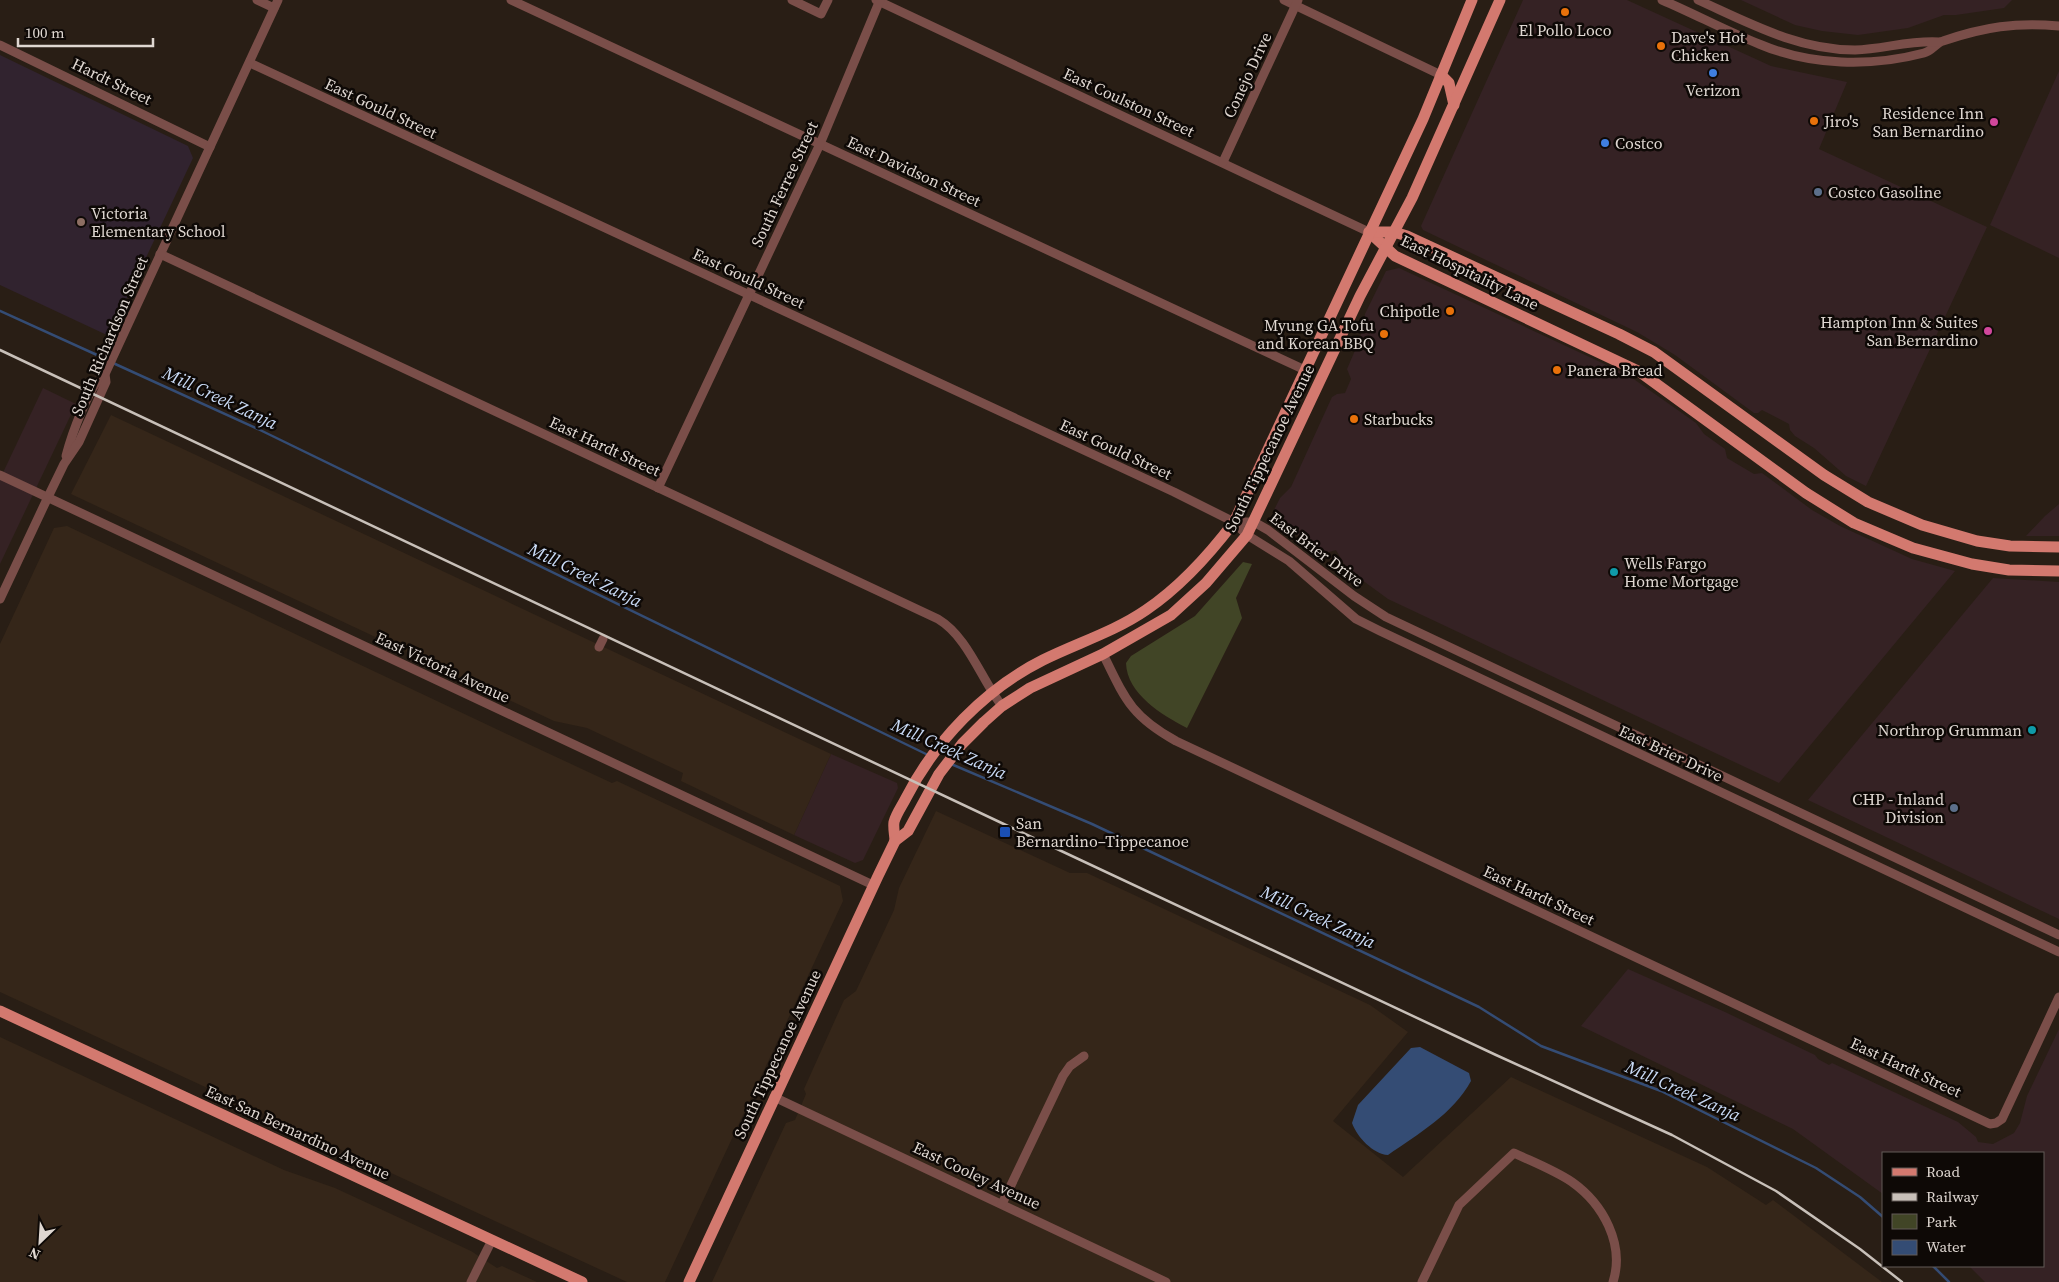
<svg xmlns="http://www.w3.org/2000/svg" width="2059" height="1282" font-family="'Source Serif 4',serif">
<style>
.commercial{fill:#352224}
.built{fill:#352619}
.education{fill:#31232f}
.green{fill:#414526}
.water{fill:#344c74}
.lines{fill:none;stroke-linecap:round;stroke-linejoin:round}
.stream{stroke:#344c74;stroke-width:2.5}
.minor{stroke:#7a4e49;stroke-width:9}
.major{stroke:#d3796f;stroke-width:11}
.rail{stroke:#c8c0b9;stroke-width:2.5}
.food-dot{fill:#e8710a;stroke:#0e0906;stroke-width:2}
.shop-dot{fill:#3f7fe0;stroke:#0e0906;stroke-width:2}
.hotel-dot{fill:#d1479c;stroke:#0e0906;stroke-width:2}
.service-dot{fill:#5c6f8a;stroke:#0e0906;stroke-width:2}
.education-dot{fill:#8d6e63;stroke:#0e0906;stroke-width:2}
.culture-dot{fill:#0f9aa8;stroke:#0e0906;stroke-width:2}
.transit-dot{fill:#1a4fb4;stroke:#0e0906;stroke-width:2}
.labels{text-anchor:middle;stroke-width:5;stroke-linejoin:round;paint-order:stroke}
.poi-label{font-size:16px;fill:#dfd7d1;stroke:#0e0906;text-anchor:start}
.street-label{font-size:16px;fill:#dfd7d1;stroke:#0e0906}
.water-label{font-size:18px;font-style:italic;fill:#c9daf5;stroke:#0e0906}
</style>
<rect width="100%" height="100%" fill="#291e15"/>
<g class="commercial">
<polygon points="1523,0 1627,0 1771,66 1847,82 1819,149 1987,227 1866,486 1846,476 1814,448 1795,436 1790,430 1789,424 1762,410 1758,413 1754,413 1675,355 1637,332 1423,230 1421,226"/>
<polygon points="1741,0 2012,0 2004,8 1956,15 1944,15 1908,28 1858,35 1822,31 1795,25"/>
<polygon points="2059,71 2059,258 1990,225"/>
<polygon points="1399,268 1628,375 1696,423 1704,434 1725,449 1727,458 1754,474 1762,473 1812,510 1840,526 1912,559 1955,571 1779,783 1388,599 1347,569 1336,550 1322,554 1276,519 1274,510 1280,498 1291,487 1332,397 1337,394 1345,393 1351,379 1347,369 1360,339 1365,314 1386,271"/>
<polygon points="43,388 76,404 0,564 0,479"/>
<polygon points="2059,504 2059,536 2026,536 2045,516"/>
<polygon points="1993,578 2059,582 2059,919 1808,800"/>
<polygon points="831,754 897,783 898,788 863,860 855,863 794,835"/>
<polygon points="1628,969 1725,1012 1815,1055 1818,1059 1829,1065 1832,1063 1958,1122 1976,1137 1978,1142 1993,1144 2014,1133 2020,1123 2027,1096 2059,1029 2059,1282 1985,1282 1969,1266 2043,1266 2043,1153 1883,1153 1883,1194 1793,1129 1581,1026"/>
</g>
<g class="built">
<polygon points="111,415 831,754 794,835 681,781 683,773 587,728 554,721 71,494"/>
<polygon points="67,526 524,742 612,783 617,781 840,886 843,901 665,1282 627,1282 0,992 0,644 54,528"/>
<polygon points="936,811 1070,873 1087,873 1370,1005 1408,1032 1333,1121 1403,1177 1511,1077 1707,1167 1766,1205 1773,1200 1882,1282 712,1282 786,1123 795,1120 806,1094 804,1089 844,1000 856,991 894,910 899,888"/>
<polygon points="0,1037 284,1170 335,1188 471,1251 497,1268 502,1266 537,1282 0,1282"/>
</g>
<polygon class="education" points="0,55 188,146 193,158 109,336 0,285"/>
<path class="green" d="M1243,562L1252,564L1236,598L1242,618L1187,728C1162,715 1127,694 1126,663L1131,656L1195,616Z"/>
<path class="water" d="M1420,1047L1469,1073L1471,1081C1453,1114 1418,1134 1388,1155C1373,1154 1357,1137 1352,1123L1358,1105L1411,1048Z"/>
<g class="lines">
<g class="stream">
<polyline points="0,311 108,360"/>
<polyline points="113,363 258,429 928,755"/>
<polyline points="951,764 1092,824 1479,1007 1541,1046 1661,1091 1816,1168 1860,1197 1883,1217"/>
<polyline points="1933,1266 1949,1282"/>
</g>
<g class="minor">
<polyline points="257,0 274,8"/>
<polyline points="511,0 1305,370"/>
<polyline points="792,0 821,14 828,0"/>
<polyline points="876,0 1369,232"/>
<polyline points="1284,0 1441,75"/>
<path d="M1662,0C1695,14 1726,31 1759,44C1811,66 1871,67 1924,53C1932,51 1936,43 1943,41C1984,27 2016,22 2059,26"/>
<path d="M1698,0C1749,23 1798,50 1855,50C1884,49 1910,40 1939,42"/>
<polyline points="0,45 210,147"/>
<polyline points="250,63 1174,492 1234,522 1247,535 1289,561 1356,619 1380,631 2059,952"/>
<polyline points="1223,162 1298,0"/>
<path d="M160,254L938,619C968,637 981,679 1002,706"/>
<path d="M66,456C71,437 89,384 105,374"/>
<polyline points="0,475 873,885"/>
<polyline points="658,488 820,144 880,0"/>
<polyline points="1234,522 1254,522 1268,530 1354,596 1386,617 2059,935"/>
<polyline points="0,599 48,497 64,464 79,442 106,382 105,374 278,0"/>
<polyline points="599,647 603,639"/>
<path d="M1103,654C1125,699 1131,716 1176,741L1990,1124L1996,1123L2002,1119L2059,997"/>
<polyline points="774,1097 1166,1282"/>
<polyline points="1002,1204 1063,1076 1070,1066 1084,1056"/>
<polyline points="471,1282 492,1240"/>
<path d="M1422,1282L1459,1205L1514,1153C1533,1162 1554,1170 1572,1182C1603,1204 1625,1244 1613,1282"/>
</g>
<g class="major">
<polyline points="1441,75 1449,83 1454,105"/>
<polyline points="1369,232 1395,256 1640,372 1806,493 1854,523 1913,548 1972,564 2009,570 2059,571"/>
<polyline points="1369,232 1394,232 1407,236 1619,334 1654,352 1824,475 1868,502 1922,525 1977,541 2010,546 2059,547"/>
<path d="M895,841C895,836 893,828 894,822C896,814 902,806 906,798C935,741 985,689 1043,660C1077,643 1114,632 1146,610C1180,587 1209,555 1234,522L1423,119L1472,0"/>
<polyline points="0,1011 582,1282"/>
<polyline points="689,1282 878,876 895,841 908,831 939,774 962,744 984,722 1002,706 1030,688 1103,654 1171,615 1206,583 1247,535 1360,296 1412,198 1500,0"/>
</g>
<polyline class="rail" points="0,350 1008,826 1496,1055 1672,1135 1776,1191 1860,1249 1902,1282"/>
</g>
<g class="food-dot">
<circle cx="1565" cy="12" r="5"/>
<circle cx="1661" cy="46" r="5"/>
<circle cx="1814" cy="121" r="5"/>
<circle cx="1450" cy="311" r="5"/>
<circle cx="1384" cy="334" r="5"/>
<circle cx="1557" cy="370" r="5"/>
<circle cx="1354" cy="419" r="5"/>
</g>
<g class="shop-dot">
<circle cx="1713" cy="73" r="5"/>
<circle cx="1605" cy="143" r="5"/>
</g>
<g class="hotel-dot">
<circle cx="1994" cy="122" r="5"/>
<circle cx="1988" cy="331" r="5"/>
</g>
<g class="service-dot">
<circle cx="1818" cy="192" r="5"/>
<circle cx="1954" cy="808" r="5"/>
</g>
<circle class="education-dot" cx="81" cy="222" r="5"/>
<g class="culture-dot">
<circle cx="1614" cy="572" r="5"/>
<circle cx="2032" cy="730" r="5"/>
</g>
<rect class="transit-dot" x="999" y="826" width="12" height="12" rx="2.5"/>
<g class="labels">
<g class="poi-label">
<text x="1565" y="36" text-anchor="middle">El Pollo Loco</text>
<text x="1671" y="43">Dave's Hot<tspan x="1671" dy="18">Chicken</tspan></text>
<text x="1713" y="96" text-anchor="middle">Verizon</text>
<text x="1984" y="119" text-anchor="end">Residence Inn<tspan x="1984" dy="18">San Bernardino</tspan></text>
<text x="1824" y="127">Jiro's</text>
<text x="1615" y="149">Costco</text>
<text x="1828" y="198">Costco Gasoline</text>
<text x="91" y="219">Victoria<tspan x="91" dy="18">Elementary School</tspan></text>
<text x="1440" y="317" text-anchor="end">Chipotle</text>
<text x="1978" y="328" text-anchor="end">Hampton Inn &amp; Suites<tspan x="1978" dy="18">San Bernardino</tspan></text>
<text x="1374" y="331" text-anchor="end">Myung GA Tofu<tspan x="1374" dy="18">and Korean BBQ</tspan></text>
<text x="1567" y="376">Panera Bread</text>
<text x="1364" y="425">Starbucks</text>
<text x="1624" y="569">Wells Fargo<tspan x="1624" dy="18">Home Mortgage</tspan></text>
<text x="2022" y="736" text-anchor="end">Northrop Grumman</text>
<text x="1944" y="805" text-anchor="end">CHP - Inland<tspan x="1944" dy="18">Division</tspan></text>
<text x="1016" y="829">San<tspan x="1016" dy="18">Bernardino–Tippecanoe</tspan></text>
</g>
<g class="street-label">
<text transform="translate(1247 75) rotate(-65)" y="6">Conejo Drive</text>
<text transform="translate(112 81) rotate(26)" y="6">Hardt Street</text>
<text transform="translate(1129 102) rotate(25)" y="6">East Coulston Street</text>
<text transform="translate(381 108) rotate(25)" y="6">East Gould Street</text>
<text transform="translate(914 171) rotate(25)" y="6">East Davidson Street</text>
<text transform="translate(784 184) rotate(-65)" y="6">South Ferree Street</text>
<text transform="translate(1470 272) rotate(26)" y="6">East Hospitality Lane</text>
<text transform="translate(749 278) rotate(25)" y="6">East Gould Street</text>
<text transform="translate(109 336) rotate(-67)" y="6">South Richardson Street</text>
<text transform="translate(605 446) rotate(25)" y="6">East Hardt Street</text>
<text transform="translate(1269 448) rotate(-64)" y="6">South Tippecanoe Avenue</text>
<text transform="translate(1116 449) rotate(25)" y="6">East Gould Street</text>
<text transform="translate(1317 549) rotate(37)" y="6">East Brier Drive</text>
<text transform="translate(443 667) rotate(25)" y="6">East Victoria Avenue</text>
<text transform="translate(1671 753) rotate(25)" y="6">East Brier Drive</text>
<text transform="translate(1539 895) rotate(25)" y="6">East Hardt Street</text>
<text transform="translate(777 1054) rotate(-65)" y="6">South Tippecanoe Avenue</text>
<text transform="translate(1906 1067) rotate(25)" y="6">East Hardt Street</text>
<text transform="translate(298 1132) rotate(25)" y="6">East San Bernardino Avenue</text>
<text transform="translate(977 1175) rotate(25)" y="6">East Cooley Avenue</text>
</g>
<g class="water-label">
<text transform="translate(220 398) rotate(25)" y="6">Mill Creek Zanja</text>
<text transform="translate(585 575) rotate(26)" y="6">Mill Creek Zanja</text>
<text transform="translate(949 749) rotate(24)" y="6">Mill Creek Zanja</text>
<text transform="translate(1318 917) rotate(25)" y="6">Mill Creek Zanja</text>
<text transform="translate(1683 1091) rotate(24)" y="6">Mill Creek Zanja</text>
</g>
</g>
<rect x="1882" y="1152" width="162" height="115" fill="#0e0906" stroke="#625b57"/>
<rect x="1892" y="1168" width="25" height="8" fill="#d3796f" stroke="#625b57"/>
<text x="1926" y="1177" font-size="15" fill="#dfd7d1">Road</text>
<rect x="1892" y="1193" width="25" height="8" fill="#c8c0b9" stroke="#625b57"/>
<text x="1926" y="1202" font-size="15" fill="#dfd7d1">Railway</text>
<rect x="1892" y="1214" width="25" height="15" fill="#414526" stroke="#625b57"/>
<text x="1926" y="1227" font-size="15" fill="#dfd7d1">Park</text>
<rect x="1892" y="1240" width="25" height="15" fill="#344c74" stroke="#625b57"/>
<text x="1926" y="1252" font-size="15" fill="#dfd7d1">Water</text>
<g transform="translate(40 1242) rotate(205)" stroke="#0e0906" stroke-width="4" paint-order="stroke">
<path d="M0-4L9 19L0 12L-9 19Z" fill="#dfd7d1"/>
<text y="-8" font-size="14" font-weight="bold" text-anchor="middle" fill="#dfd7d1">N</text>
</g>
<path d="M18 38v8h135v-8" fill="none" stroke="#dfd7d1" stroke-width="2.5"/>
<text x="25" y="38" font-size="15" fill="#dfd7d1" stroke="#0e0906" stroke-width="4" paint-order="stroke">100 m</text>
</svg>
